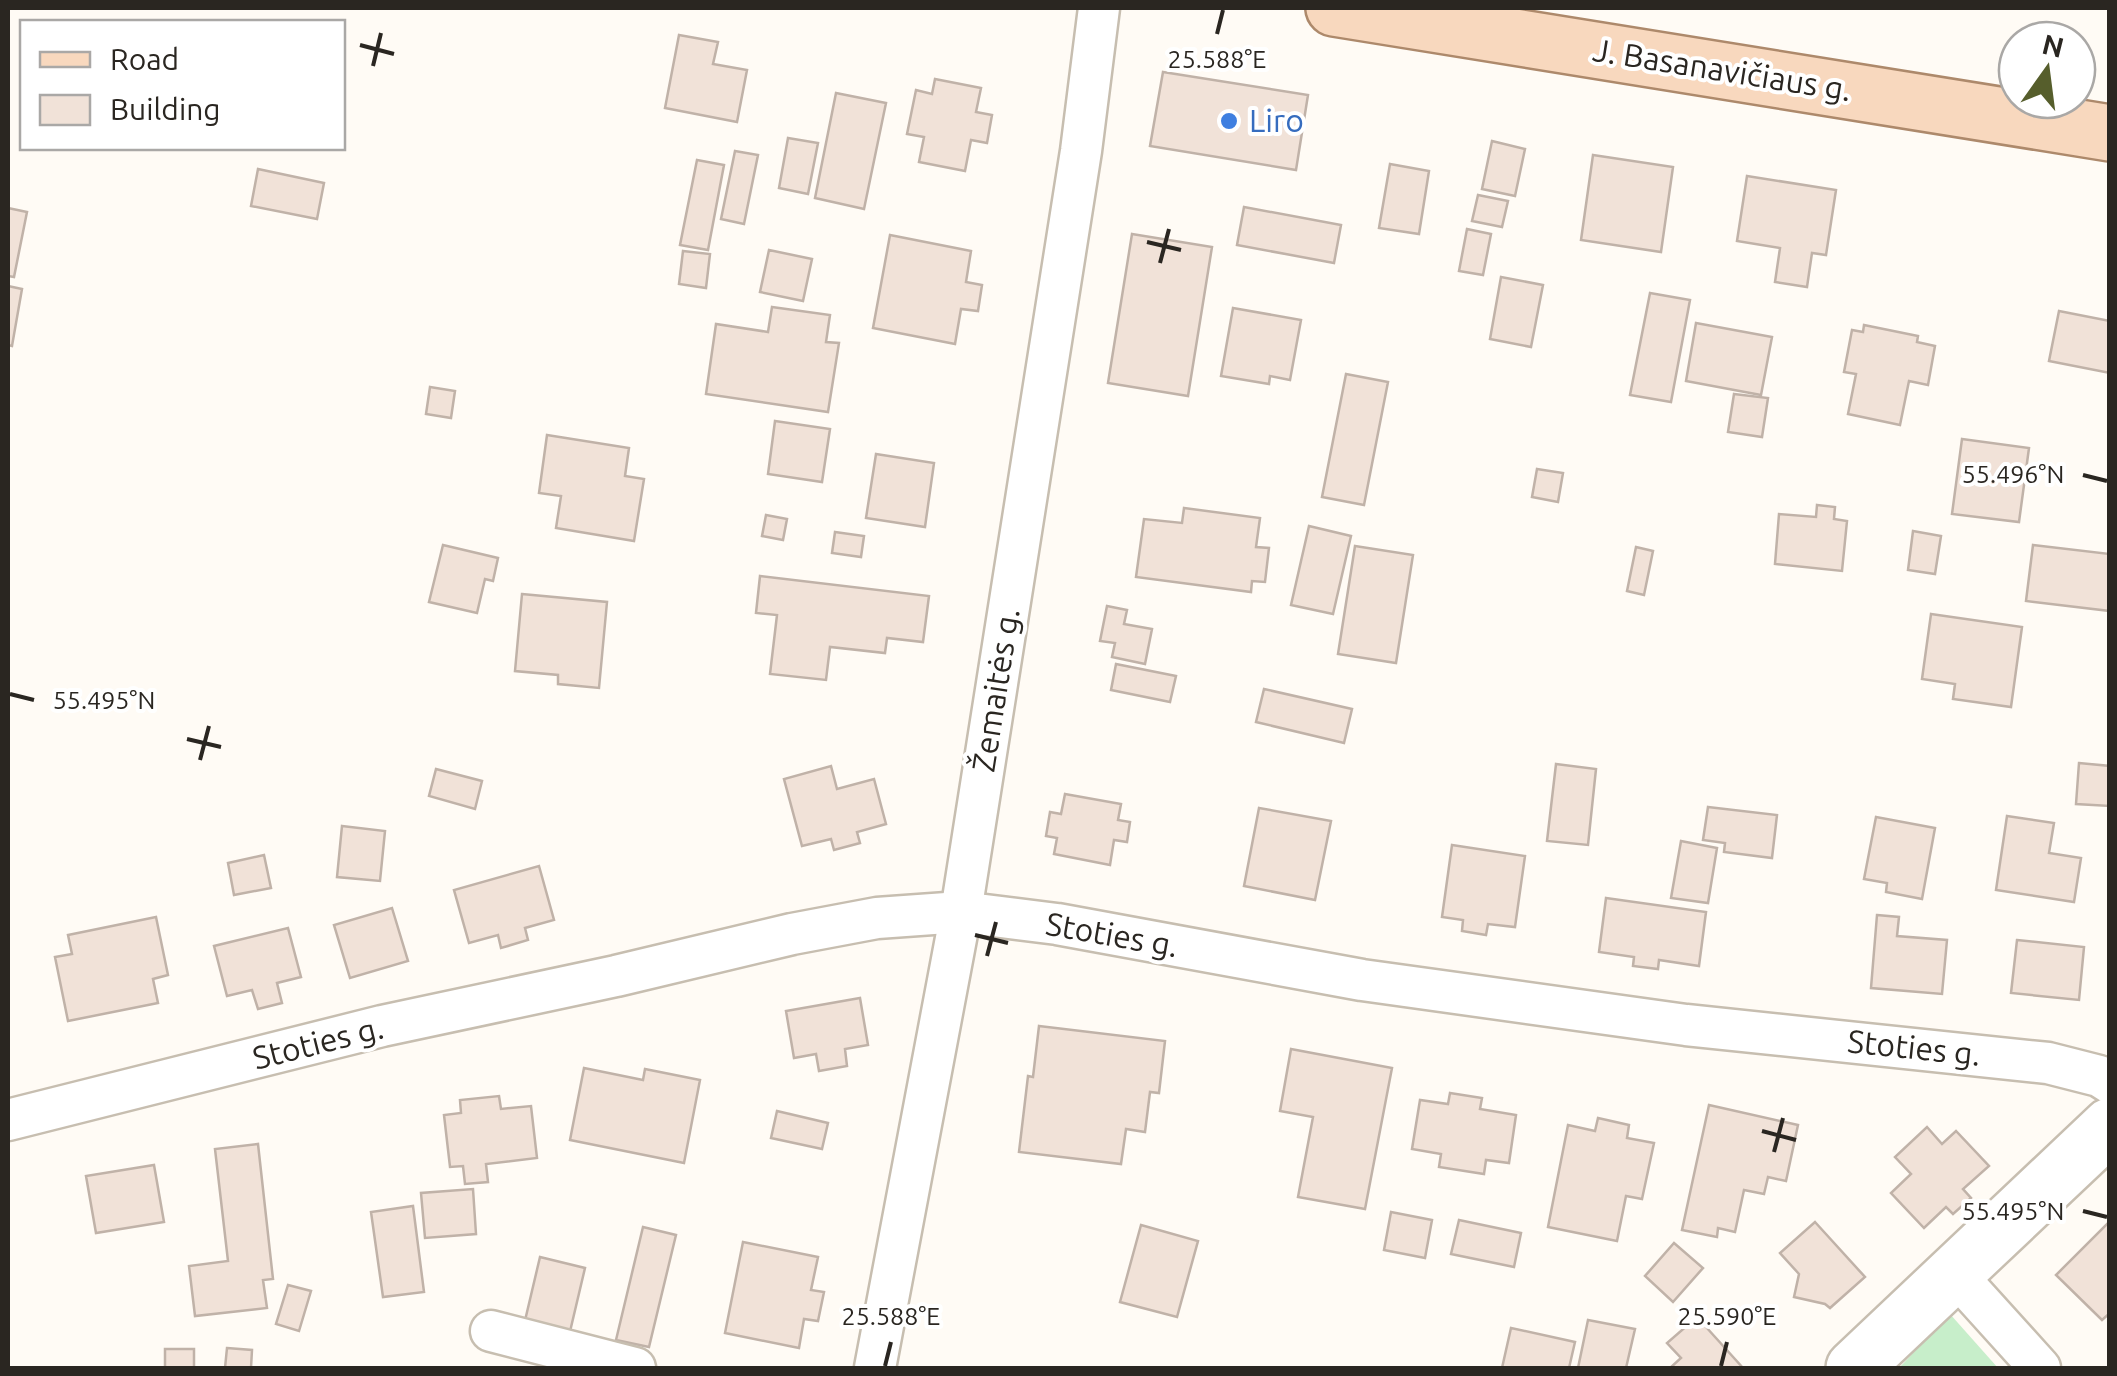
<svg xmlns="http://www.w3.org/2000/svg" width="2117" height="1376" font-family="Ubuntu,sans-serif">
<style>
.green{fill:#c7eeca}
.building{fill:#f1e2d8;stroke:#c0b2a8;stroke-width:2.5}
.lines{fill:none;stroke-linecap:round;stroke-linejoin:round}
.street-casing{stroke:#c7beb0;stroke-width:45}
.secondary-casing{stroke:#c7beb0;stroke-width:60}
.primary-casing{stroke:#ad896b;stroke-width:60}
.street{stroke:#fff;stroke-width:40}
.secondary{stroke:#fff;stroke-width:55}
.primary{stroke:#f8d8be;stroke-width:55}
.ticks{fill:none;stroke:#2a2621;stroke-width:4}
.shop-dot{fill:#3f7fe0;stroke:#fff;stroke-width:4}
.labels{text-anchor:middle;stroke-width:8;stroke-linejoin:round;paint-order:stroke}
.street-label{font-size:32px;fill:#2a2621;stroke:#fff}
.shop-label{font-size:32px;fill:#366cbe;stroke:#fff;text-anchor:start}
.ticks-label{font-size:25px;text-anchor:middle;fill:#2a2621;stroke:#fff;stroke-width:8;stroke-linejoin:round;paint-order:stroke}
</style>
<rect width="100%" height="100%" fill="#fffbf5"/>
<polygon class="green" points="1950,1314 1998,1368 1899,1368"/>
<g class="building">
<polygon points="679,35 718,42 713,64 747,70 737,122 665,108"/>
<polygon points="1163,72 1308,95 1296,170 1150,146"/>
<polygon points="935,79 981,88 976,112 992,115 987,143 971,140 965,171 919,162 924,137 907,134 916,90 932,94"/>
<polygon points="836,93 886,103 864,209 815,198"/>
<polygon points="788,138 818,143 808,194 779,188"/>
<polygon points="1492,141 1525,149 1515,196 1482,189"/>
<polygon points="735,151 758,155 744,224 721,219"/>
<polygon points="1593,155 1673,167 1661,252 1581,240"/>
<polygon points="697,160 724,165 708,250 680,245"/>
<polygon points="1390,164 1429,171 1419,234 1379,228"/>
<polygon points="258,169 324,183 317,219 251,206"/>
<polygon points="1747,176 1836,190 1826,255 1812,253 1807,287 1775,282 1780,248 1737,241"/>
<polygon points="1478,195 1508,201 1502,227 1472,221"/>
<polygon points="1244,207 1341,225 1334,263 1237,245"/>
<polygon points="8,208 27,212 14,277 8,276"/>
<polygon points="1467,229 1491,234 1483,275 1459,271"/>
<polygon points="1132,234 1212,247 1188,396 1108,383"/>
<polygon points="890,235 971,251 966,282 982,285 978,311 961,309 955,344 873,328"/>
<polygon points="769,250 812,259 803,301 760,292"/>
<polygon points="683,251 710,254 706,288 679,284"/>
<polygon points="1501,277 1543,285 1531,347 1490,339"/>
<polygon points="8,286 22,289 12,346 8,345"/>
<polygon points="1650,293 1690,300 1671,402 1630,395"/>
<polygon points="772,307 830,315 826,342 839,343 828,412 706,394 716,324 768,332"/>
<polygon points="1233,308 1301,320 1290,380 1270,376 1269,384 1221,376"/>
<polygon points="2059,311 2110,321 2110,373 2049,361"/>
<polygon points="1696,323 1772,337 1761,395 1686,381"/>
<polygon points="1864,325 1918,336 1917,342 1935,346 1928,385 1909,381 1900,425 1848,414 1856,374 1844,372 1852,330 1863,332"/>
<polygon points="1346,374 1388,382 1364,505 1322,497"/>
<polygon points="430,387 455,391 451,418 426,414"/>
<polygon points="1734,394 1768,398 1762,437 1728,432"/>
<polygon points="775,421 830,429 822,482 768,474"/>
<polygon points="547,435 629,448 625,476 644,479 634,541 556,528 561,496 539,493"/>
<polygon points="1962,439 2029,448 2019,522 1952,514"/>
<polygon points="876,454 934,463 925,527 866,518"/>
<polygon points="1537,469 1563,473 1558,502 1532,497"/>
<polygon points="1817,505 1835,507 1834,519 1847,521 1842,571 1775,564 1779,514 1816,517"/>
<polygon points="1184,508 1260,518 1256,547 1269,548 1265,582 1252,581 1251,592 1136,577 1144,519 1182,523"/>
<polygon points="766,515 787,519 783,540 762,536"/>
<polygon points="1309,526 1351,536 1333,614 1291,605"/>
<polygon points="1913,531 1941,536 1935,574 1908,570"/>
<polygon points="835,532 864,536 861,557 832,553"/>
<polygon points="443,545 498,558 493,581 485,579 477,613 429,602"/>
<polygon points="2033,545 2110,554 2110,611 2026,601"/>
<polygon points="1355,546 1413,555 1396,663 1338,654"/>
<polygon points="1636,547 1653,551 1644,595 1627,591"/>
<polygon points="760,576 929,596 923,642 887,638 885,653 830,647 826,680 770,674 777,615 756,613"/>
<polygon points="522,594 607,602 599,688 558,684 558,675 515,671"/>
<polygon points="1107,606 1127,610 1124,624 1152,629 1145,664 1112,657 1115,643 1100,641"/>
<polygon points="1931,614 2022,627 2011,707 1953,699 1955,684 1922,679"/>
<polygon points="1116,664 1176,676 1170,702 1111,690"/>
<polygon points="1264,689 1352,709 1344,743 1256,722"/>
<polygon points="2079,763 2110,766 2110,806 2076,804"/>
<polygon points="1556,764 1596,769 1588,845 1547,841"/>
<polygon points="831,766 837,789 874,779 886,824 857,832 860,843 834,850 831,839 802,846 784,779"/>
<polygon points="436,769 482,781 475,809 429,796"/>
<polygon points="1065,794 1121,804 1118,820 1130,822 1127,842 1114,840 1110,865 1054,854 1057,838 1046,836 1050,812 1061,814"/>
<polygon points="1708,807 1777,815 1772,858 1724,852 1725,843 1703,840"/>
<polygon points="1259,808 1331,821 1315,900 1244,886"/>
<polygon points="2007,816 2054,823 2049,853 2081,858 2074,902 1996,890"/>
<polygon points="1876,817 1935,828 1922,899 1886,892 1887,883 1864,879"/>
<polygon points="342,826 385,831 380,881 337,877"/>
<polygon points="1681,841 1717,848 1708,903 1671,898"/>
<polygon points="1452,845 1525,856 1515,927 1488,924 1486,935 1462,931 1463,920 1442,917"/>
<polygon points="264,855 271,888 234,895 228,863"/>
<polygon points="539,866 554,920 525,928 528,940 501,948 498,935 469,943 454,890"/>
<polygon points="1606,898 1706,912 1699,966 1659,960 1658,969 1633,966 1634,957 1599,952"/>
<polygon points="392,908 408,961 350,978 334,925"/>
<polygon points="1877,915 1899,917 1897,936 1947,940 1942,994 1871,988"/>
<polygon points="156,917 168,975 153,979 158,1003 68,1021 55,957 72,954 68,935"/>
<polygon points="288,928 301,977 277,983 282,1003 258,1009 252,990 227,996 214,946"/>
<polygon points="2017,940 2084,947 2079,1000 2011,993"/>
<polygon points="860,998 868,1045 845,1049 847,1066 819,1071 816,1054 794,1058 786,1011"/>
<polygon points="1039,1026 1165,1041 1159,1093 1150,1092 1145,1132 1126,1129 1121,1164 1019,1152 1028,1076 1033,1077"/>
<polygon points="1291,1049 1392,1068 1365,1209 1298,1197 1313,1117 1280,1111"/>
<polygon points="584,1068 643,1080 645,1069 700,1080 684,1163 570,1140"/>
<polygon points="1450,1093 1482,1098 1480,1109 1516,1115 1509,1163 1486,1160 1484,1174 1439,1167 1441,1154 1412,1149 1420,1100 1448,1104"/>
<polygon points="499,1096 501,1109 531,1106 537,1158 486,1164 488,1182 465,1184 463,1166 450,1167 444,1115 461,1113 460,1100"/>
<polygon points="1709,1105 1798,1125 1786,1181 1768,1177 1764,1194 1744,1190 1735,1232 1718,1228 1717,1237 1682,1230"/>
<polygon points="777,1111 828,1123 822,1149 771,1138"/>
<polygon points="1598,1118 1629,1125 1627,1138 1654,1143 1642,1199 1626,1196 1617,1241 1548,1227 1568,1125 1595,1131"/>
<polygon points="1927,1127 1942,1144 1956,1131 1989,1166 1963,1189 1971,1198 1953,1214 1946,1207 1924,1228 1891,1193 1911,1174 1895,1157"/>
<polygon points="258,1144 273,1279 263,1280 267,1308 195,1316 189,1266 228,1261 215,1149"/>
<polygon points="154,1165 164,1222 96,1233 86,1176"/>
<polygon points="473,1189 476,1234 425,1238 421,1193"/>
<polygon points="413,1206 424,1292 383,1297 371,1212"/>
<polygon points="1391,1212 1432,1220 1425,1258 1384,1250"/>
<polygon points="1459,1220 1521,1233 1514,1267 1451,1254"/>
<polygon points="2110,1221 2110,1313 2102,1320 2056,1275"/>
<polygon points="1815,1222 1865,1277 1830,1308 1825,1304 1794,1297 1799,1274 1780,1253"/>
<polygon points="1141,1225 1198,1241 1177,1317 1120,1302"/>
<polygon points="643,1227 676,1235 649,1347 616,1340"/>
<polygon points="743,1242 818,1257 811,1290 824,1292 818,1321 804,1319 799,1348 725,1333"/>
<polygon points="1674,1243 1703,1268 1673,1302 1645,1276"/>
<polygon points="540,1257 585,1268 568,1340 523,1329"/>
<polygon points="288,1285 311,1291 299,1331 276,1324"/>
<polygon points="1697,1317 1743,1368 1670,1368 1681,1358 1667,1343"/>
<polygon points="1588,1320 1635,1329 1626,1368 1578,1368"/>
<polygon points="1511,1328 1575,1342 1569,1368 1502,1368"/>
<polygon points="227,1348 252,1350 251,1368 225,1368"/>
<rect x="165" y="1349" width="29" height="19"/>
</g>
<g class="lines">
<g class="street-casing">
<g id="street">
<polyline points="8,1120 382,1026 616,976 792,934 877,918 961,912 1057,924 1362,980 1686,1025 2048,1063 2099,1076 2110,1083"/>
<polyline points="1955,1274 2040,1368"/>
<polyline points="491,1331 635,1368"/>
<polyline points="875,1368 961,912 1081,151 1099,8"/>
</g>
</g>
<g class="secondary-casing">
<polyline id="secondary" points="1854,1368 2110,1126"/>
</g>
<g class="primary-casing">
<polyline id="primary" points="1334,8 2110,133"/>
</g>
<use href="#street" class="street"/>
<use href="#secondary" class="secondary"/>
<use href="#primary" class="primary"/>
</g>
<path class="ticks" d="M1217,34L1223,10M360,45L394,54M373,66L381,33M1147,242L1181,250M1160,263L1169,229M2083,475L2107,481M10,694L34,700M187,739L221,747M200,760L209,726M975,935L1008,943M987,956L996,922M1762,1131L1796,1140M1774,1152L1783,1118M2083,1211L2107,1217M885,1366L891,1342M1721,1366L1727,1342"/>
<circle class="shop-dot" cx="1229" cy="121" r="10"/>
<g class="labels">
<g class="street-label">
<text transform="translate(1722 70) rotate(9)" y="11">J. Basanavičiaus g.</text>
<text transform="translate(996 690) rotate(-81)" y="11">Žemaitės g.</text>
<text transform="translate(1112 935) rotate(10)" y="11">Stoties g.</text>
<text transform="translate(318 1043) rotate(-14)" y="11">Stoties g.</text>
<text transform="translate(1914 1048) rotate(6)" y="11">Stoties g.</text>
</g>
<g class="shop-label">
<text x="1249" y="132">Liro</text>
</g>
</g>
<g class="ticks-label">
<text x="1217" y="68">25.588°E</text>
<text x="2013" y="483">55.496°N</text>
<text x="104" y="709">55.495°N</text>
<text x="2013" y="1220">55.495°N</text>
<text x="891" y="1325">25.588°E</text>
<text x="1727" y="1325">25.590°E</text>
</g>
<rect width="2117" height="1376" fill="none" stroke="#2a2621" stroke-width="20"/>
<rect x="20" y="20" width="325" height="130" fill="#ffffff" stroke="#aaa8a6" stroke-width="2.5"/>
<rect x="40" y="52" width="50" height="15" fill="#f8d8be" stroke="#aaa8a6" stroke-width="2.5"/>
<text x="110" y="70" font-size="30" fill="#2a2621">Road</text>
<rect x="40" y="95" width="50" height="30" fill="#f1e2d8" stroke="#aaa8a6" stroke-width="2.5"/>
<text x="110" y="120" font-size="30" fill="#2a2621">Building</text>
<g transform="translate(2047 70) rotate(14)"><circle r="48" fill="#ffffff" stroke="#aaa8a6" stroke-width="2.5"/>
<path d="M0-8L18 38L0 25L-18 38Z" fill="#565e2c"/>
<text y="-15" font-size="28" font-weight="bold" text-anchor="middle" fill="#2a2621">N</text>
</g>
</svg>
